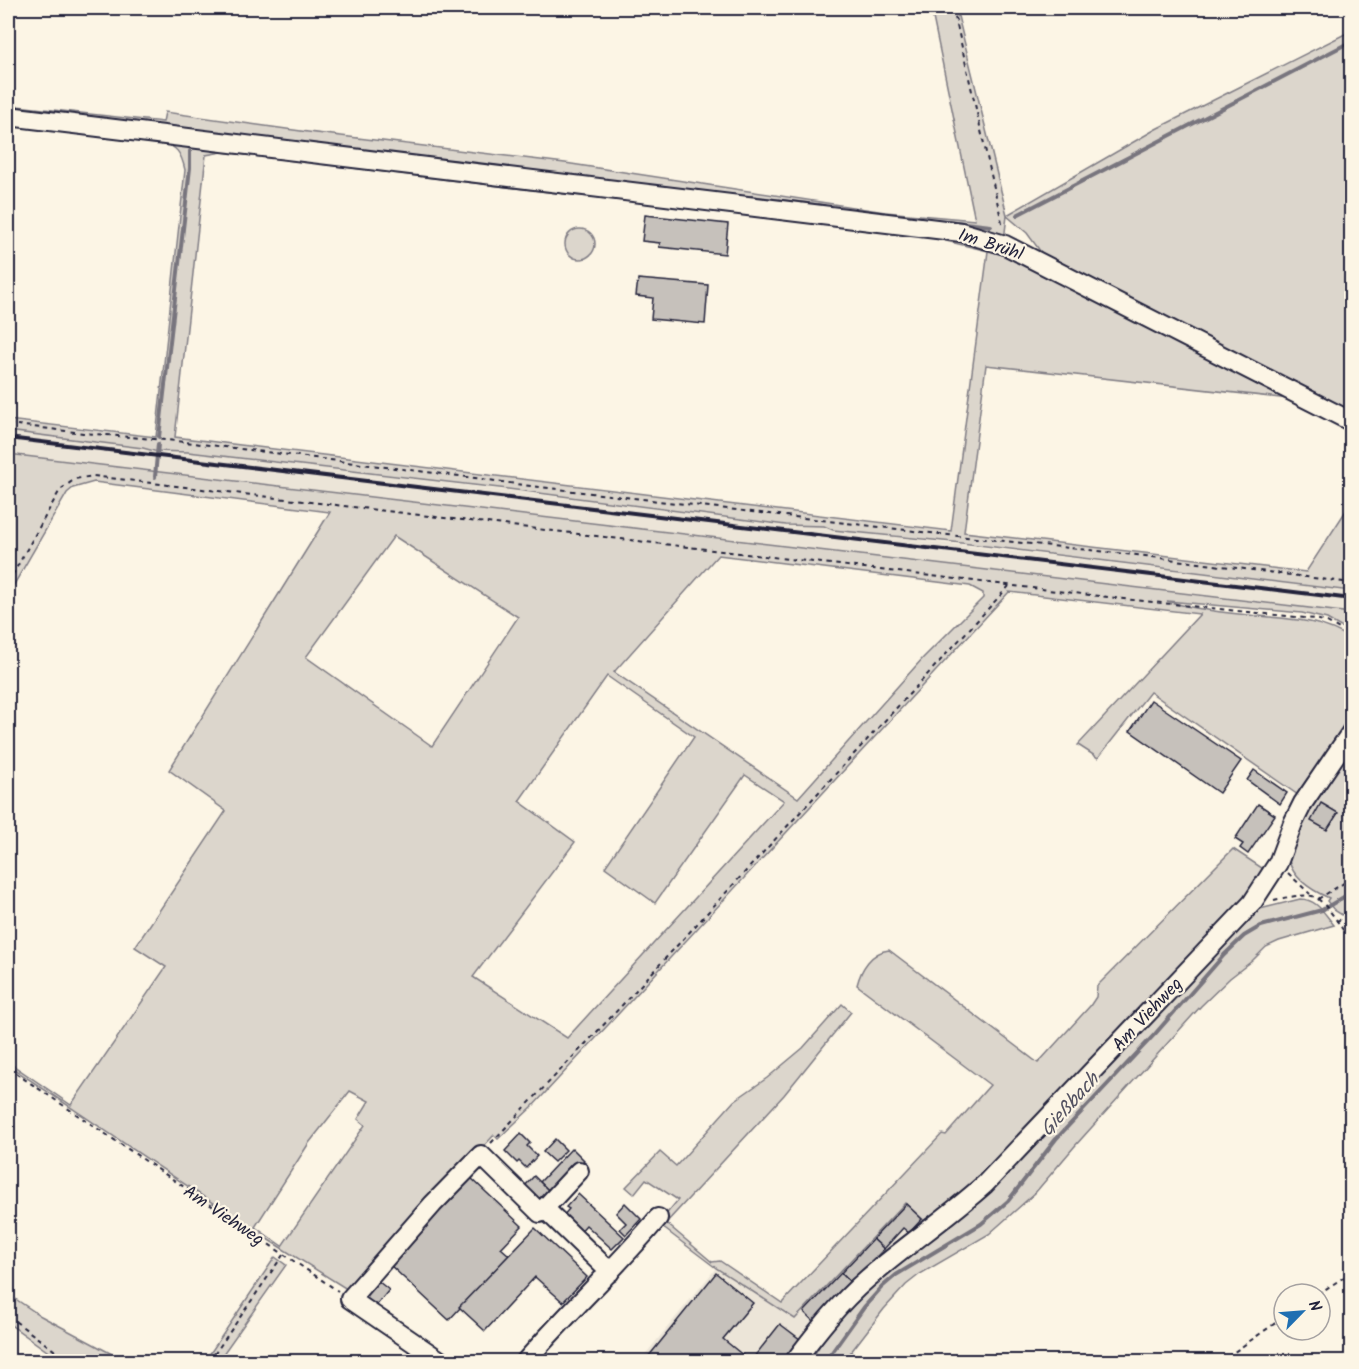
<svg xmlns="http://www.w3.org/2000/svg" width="1359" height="1369" font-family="Kalam,sans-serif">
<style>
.built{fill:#ece5d8}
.green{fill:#dcd6cc;stroke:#7f7c84;stroke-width:1.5;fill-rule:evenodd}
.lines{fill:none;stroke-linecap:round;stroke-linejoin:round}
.stream{stroke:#78757e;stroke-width:4}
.building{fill:#c6c1bb;stroke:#22223b;stroke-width:1.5}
.minor-casing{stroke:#22223b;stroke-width:22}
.path{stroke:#22223b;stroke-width:2;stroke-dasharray:4.5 4.5;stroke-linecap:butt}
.minor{stroke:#fcf5e5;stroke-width:18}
.rail{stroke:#22223b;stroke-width:4}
.labels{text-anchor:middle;stroke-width:4.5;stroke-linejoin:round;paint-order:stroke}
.street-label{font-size:18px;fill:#22223b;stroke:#fcf5e5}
.water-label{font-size:20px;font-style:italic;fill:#545362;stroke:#fcf5e5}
</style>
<rect width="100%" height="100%" fill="#fcf5e5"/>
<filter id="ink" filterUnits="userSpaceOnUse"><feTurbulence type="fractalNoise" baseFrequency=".0167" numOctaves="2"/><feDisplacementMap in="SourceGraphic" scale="12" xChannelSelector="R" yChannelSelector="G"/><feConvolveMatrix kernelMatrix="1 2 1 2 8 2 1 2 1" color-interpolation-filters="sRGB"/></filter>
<g filter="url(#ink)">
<g class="built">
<polygon points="8,431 143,448 154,451 188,452 333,469 786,525 824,526 833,530 1351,591 1351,613 8,454"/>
<polygon points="905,1202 929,1225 788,1361 639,1362 716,1268 795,1319"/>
</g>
<g class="green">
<path d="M931,8H956L1007,215L1156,129L1351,31V413L1043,255L1027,233L1007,216L1003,248L1351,426V432L1289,399L986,365L964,532L1306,572L1351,503V591L953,542L833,530L824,526L786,525L508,489L188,452L154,451L143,448L8,431V420L156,437L185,170C181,152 177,147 159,140L8,121V105L163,122L165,112L308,132L565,163L885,212L975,220ZM222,152L589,197L596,184L917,234L988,251L951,531L175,437L206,155Z"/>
<circle cx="580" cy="244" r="15"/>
<path d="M8,454L1351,613V633L1327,619L1302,613L1167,601C1196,610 1228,613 1258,616C1292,619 1323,620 1351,639V722L1301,797L1150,692L1098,758L1078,745L1200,614L1009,592L533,1106L498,1139L494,1135L350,1291L256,1232L8,1065V1062L71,1105L166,967L135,947L226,811L169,770L330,512L94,482L73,488L67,493L8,595ZM394,536L518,617L432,746L306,657ZM718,555L970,586L983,593V598L923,658L798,798L614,672ZM607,676L694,737L605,867L655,903L745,775L784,801L567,1038L473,977L575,842L519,801ZM350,1091L369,1101L358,1119L365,1125L282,1246L255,1227L309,1143Z"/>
<path d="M1351,741V912L1342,915L1334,910L1327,901L1329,898C1313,891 1294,880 1289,861C1284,836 1337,763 1351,741Z"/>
<path d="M1233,849L1265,870L1254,891L1006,1152L929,1225L905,1203L795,1319L716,1268L658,1224L678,1200L646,1179L634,1194L626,1187L660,1152L676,1166L734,1101L767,1078L803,1048L842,1004L851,1012L784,1095L666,1223L712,1262L720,1261L782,1303L942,1134L946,1135L990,1085L857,985C861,969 871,952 889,950L1038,1063L1090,1006L1096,997L1097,986Z"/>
<path d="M1300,899C1317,899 1324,913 1334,925L1279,941L1266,947L1252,961L1230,978L1201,1006L1074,1147L1035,1193L989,1234L920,1274L906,1285L884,1309L844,1361L810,1362L824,1338L856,1299L1252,911Z"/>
<polygon points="275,1257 286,1265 218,1361 205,1361"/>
<polygon points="8,1294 41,1316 125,1361 61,1361 8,1323"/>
</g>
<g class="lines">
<g class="stream">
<polyline points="450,161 505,168"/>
<polyline points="751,197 824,206"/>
<polyline points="1017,215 1352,41"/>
<polyline points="947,221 991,226"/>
<polyline points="159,437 190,168 190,151"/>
<polyline points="155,477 158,444"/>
<polyline points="825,1362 865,1306 882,1287 896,1275 981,1224 1008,1201 1056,1139 1155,1034 1224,955 1244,936 1261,926 1322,910 1352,892"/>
</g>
</g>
<g class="building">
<polygon points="645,215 728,224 725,254 659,247 660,243 642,241"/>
<polygon points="638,279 708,285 705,324 651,319 653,298 636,296"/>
<polygon points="1151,700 1241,761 1219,793 1130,731"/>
<polygon points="1254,770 1287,793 1280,804 1247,780"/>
<polygon points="1321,803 1338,813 1327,830 1311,821"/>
<polygon points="1258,804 1275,815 1248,854 1240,848 1243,844 1235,839"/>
<polygon points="521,1134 530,1143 527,1146 537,1156 526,1168 519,1161 517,1163 505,1151"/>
<polygon points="555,1139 566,1150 554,1162 543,1152"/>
<polygon points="572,1148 584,1160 552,1194 540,1182"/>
<polygon points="534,1176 549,1191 539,1201 524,1187"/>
<polygon points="470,1177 522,1226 501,1248 509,1255 449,1320 389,1264"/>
<polygon points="578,1194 624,1237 612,1249 586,1225 579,1233 562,1217 569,1209 566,1207"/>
<polygon points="625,1203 641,1219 626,1235 620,1229 626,1223 616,1213"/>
<polygon points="906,1204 922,1219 909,1233 903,1228 884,1249 873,1239"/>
<polygon points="535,1228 587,1277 563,1302 535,1277 485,1331 459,1307"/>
<polygon points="873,1239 884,1249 851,1283 841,1273"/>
<polygon points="716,1273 753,1303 723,1339 750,1361 644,1362"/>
<polygon points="841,1273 851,1283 814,1322 804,1312"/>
<polygon points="378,1281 389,1290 376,1306 365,1297"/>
<polygon points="780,1324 801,1340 784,1362 750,1362"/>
</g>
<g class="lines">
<g class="minor-casing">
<g id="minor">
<polyline points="8,116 961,232 1005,245 1352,422"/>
<polyline points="544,1208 610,1272"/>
<polyline points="442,1362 350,1299 433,1204 481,1155 540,1213 579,1171"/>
<path d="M525,1362C568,1312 616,1268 658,1218"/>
<path d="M794,1362C816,1333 839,1303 867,1279C905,1246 947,1218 985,1184L1252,903L1278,863L1293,823L1303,803L1352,731"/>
</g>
</g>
<g class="path">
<polyline points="953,8 1003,227"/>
<polyline points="8,424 83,433 177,441 475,478 523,485 948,535 1145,556 1352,583"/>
<polyline points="8,583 60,490 75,479 93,476 1124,599 1315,619 1327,622 1352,636"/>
<polyline points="1288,873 1310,894"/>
<polyline points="1318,899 1352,878"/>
<path d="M1274,900C1282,898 1304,894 1312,896C1326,900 1344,932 1352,944"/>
<polyline points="1336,921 1352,916"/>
<polyline points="8,1068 338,1291"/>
<polyline points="491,1143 613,1015 1010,585"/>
<polyline points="1318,1294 1352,1272"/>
<polyline points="8,1316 70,1362"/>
<polyline points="209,1362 283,1255"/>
<polyline points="1220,1362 1284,1317"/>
</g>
<use href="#minor" class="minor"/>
<polyline class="rail" points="8,438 1352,599"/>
</g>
</g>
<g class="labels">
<g class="street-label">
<text transform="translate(991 244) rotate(18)" y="6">Im Brühl</text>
<text transform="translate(1147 1014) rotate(-47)" y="6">Am Viehweg</text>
<text transform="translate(224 1215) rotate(34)" y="6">Am Viehweg</text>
</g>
<g class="water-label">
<text transform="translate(1069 1104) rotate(-48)" y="7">Gießbach</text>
</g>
</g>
<rect width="1359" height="1369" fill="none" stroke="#fcf5e5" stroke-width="30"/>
<rect x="15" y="15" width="1329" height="1339" fill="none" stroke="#22223b" stroke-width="2" filter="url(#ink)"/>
<g transform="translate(1302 1312) rotate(65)"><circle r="28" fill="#fcf5e5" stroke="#a5a1a1" stroke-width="1.5"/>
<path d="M0-4.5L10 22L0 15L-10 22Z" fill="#1f6fb2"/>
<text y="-9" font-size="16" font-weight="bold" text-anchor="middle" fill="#22223b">N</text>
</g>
</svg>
